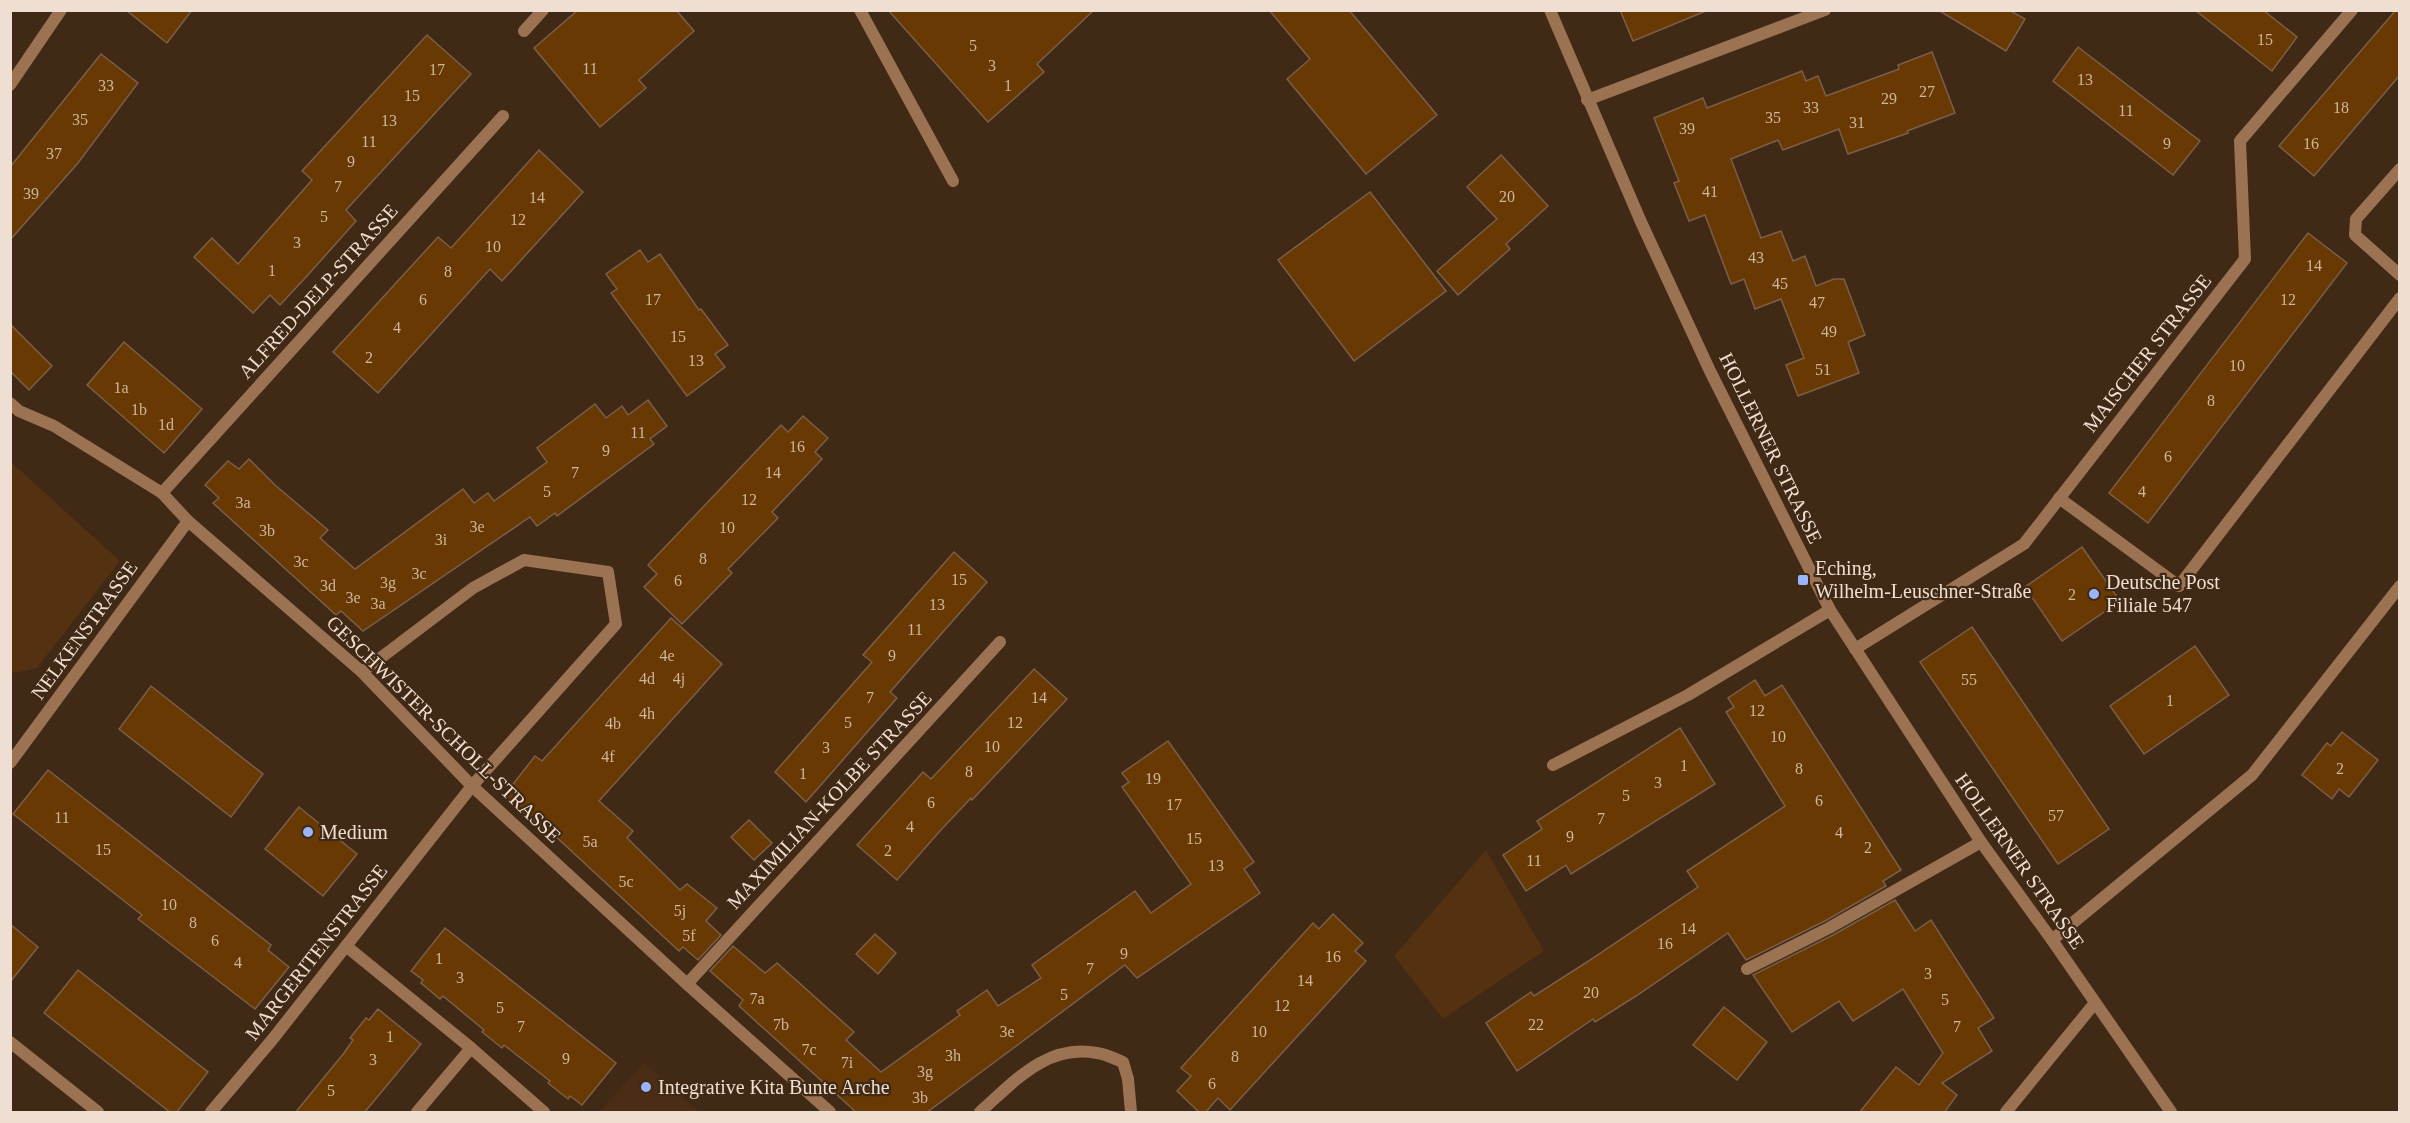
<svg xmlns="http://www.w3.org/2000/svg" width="2410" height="1123" font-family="Georgia,serif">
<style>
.built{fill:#4a2d14}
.green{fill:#543110}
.building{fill:#693904;stroke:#7a5f4a;stroke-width:1.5}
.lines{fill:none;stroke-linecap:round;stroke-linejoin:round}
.street{stroke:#9b7353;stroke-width:12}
.poi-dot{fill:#9cb4fd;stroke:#402915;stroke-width:2}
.labels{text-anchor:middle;stroke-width:4.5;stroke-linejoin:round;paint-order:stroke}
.number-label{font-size:16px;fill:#ceb69f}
.street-label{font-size:20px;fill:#efdfd3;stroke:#402915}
.poi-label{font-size:20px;fill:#efdfd3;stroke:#402915;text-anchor:start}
</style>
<rect width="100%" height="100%" fill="#402915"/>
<polygon class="built" points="644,1062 699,1112 599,1112"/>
<g class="green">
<polygon points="11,462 120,561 37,668 15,673 10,669"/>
<polygon points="1486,850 1544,951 1443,1019 1394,956"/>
</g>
<g class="building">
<polygon points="126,10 192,10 167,43"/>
<polygon points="578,10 676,10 694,31 639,80 646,88 600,127 534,48"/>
<polygon points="888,10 1094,10 1037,64 1044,72 988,122"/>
<polygon points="1269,10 1349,10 1437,115 1366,174 1287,79 1310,59"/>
<polygon points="1620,10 1705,10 1706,11 1633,41"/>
<polygon points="1938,10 2009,10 2025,19 2006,51"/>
<polygon points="2195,10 2263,10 2297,37 2272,71"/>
<polygon points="2396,10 2400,10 2400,75 2314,176 2279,146"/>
<polygon points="427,35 471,74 346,210 356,221 307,276 280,305 270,295 253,313 194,257 212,238 238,264 312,180 302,171"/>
<polygon points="2078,47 2200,141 2173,175 2053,81"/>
<polygon points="1932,52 1955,113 1907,131 1908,133 1848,154 1839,129 1783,150 1778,140 1731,159 1761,238 1781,231 1793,261 1805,256 1816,286 1834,279 1844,279 1865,335 1848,342 1859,373 1798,396 1786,365 1804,358 1781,299 1755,309 1744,279 1731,284 1705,215 1689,221 1674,183 1679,181 1654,118 1703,98 1707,108 1802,71 1806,81 1818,76 1826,96 1899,69 1898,65"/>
<polygon points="101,54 138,83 78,163 10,240 10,167"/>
<polygon points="539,150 583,192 502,281 490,269 378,393 333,352 438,237 451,248"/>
<polygon points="1501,155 1548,206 1506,244 1510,249 1458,295 1437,271 1497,219 1467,187"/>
<polygon points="1370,192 1446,291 1354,361 1278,260"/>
<polygon points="2308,233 2347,263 2148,523 2109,493"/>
<polygon points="640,250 648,262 660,254 699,310 701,309 728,345 715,354 725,367 687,396 611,293 617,289 606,274"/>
<polygon points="10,324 52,366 29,390 10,371"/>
<polygon points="124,342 202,409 164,453 87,385"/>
<polygon points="648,400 667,426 650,439 654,444 557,516 555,513 537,526 530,517 363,631 341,611 336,615 213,503 219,498 205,485 228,461 239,469 249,459 275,485 328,530 320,538 355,569 463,489 474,503 488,493 494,501 547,462 537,448 595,404 606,418 622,406 628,415"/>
<polygon points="803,416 828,438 815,452 822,459 772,512 778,518 728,569 732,573 682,624 644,587 657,574 648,565 781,425 788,432"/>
<polygon points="2082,547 2120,601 2062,641 2025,587"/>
<polygon points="954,552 987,582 890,692 897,698 806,802 775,772 872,662 863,655"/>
<polygon points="671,618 722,664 599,801 633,831 627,838 680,890 687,884 717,908 706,921 721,935 698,960 683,947 679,951 552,833 551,835 503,797 535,756 542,761"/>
<polygon points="1972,627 2109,829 2058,864 1920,662"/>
<polygon points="2195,646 2229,695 2144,754 2110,706"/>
<polygon points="1034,669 1067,699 972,800 971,798 940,831 897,880 857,845 923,772 931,779"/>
<polygon points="1755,680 1765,696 1782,685 1901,870 1883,881 1886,886 1825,921 1746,960 1728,933 1636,996 1595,1022 1593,1019 1517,1071 1486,1023 1531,992 1534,996 1587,962 1698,887 1687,871 1785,806 1726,712 1734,707 1728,698"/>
<polygon points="151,686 263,774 231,817 119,729"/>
<polygon points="1680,728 1715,784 1571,874 1566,865 1526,891 1503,855 1542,829 1537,821"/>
<polygon points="2342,732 2378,760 2349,797 2339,789 2332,799 2302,775 2327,743 2331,746"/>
<polygon points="1168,741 1254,862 1244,869 1260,893 1137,978 1125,965 926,1113 857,1113 739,1006 743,1000 710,971 733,946 765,973 777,963 854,1032 846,1040 881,1072 960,1015 957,1011 987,990 998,1006 1041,978 1032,965 1135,891 1151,913 1191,884 1122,787 1129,782 1122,773"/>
<polygon points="48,770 271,945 268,950 289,967 255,1009 138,919 142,915 13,814"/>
<polygon points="299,807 357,854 323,896 265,849"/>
<polygon points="749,820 772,843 754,860 731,837"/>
<polygon points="1895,900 1915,931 1931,920 1994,1018 1978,1028 1992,1051 1942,1083 1957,1095 1944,1113 1859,1113 1896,1067 1919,1085 1943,1053 1903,989 1853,1021 1839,1001 1792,1032 1753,975 1833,935"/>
<polygon points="1333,914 1363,943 1355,951 1366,961 1230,1110 1218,1098 1205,1113 1200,1113 1177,1091 1191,1076 1181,1068 1313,923 1319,929"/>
<polygon points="10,924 38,947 10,982"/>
<polygon points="445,928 616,1063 582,1105 570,1096 568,1099 548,1083 550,1081 504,1045 502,1048 482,1032 484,1030 443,996 440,999 421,983 423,980 411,971"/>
<polygon points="875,934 896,953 878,974 856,954"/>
<polygon points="78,970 208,1072 176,1113 171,1113 44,1013"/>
<polygon points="1724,1007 1767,1042 1737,1080 1693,1045"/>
<polygon points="378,1009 421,1044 403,1066 364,1113 295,1113 344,1053 353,1040 350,1038 366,1018 369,1020"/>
</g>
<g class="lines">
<g class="street">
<polyline points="860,10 953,181"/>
<polyline points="1550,10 1641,222 1710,371 1830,610 1981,842 2052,940 2171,1112"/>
<polyline points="524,31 543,10"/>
<polyline points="10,85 61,10"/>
<polyline points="1587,100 1825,10"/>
<polyline points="2400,169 2356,219 2355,235 2400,275"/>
<polyline points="10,403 19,411 54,426 162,493 188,521 362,672 472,786 687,984 830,1112"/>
<polyline points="162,493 503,116"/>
<polyline points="2059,498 2179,586 2400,298"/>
<polyline points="1855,649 2024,544 2245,259 2240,141 2352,10"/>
<polyline points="10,763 188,521"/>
<polyline points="1553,765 1688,695 1830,610"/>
<polyline points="2052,940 2252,775 2400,586"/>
<polyline points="346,946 471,1048 544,1112"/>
<polyline points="1747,969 1829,928 1981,842"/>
<polyline points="687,984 1000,642"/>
<polyline points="10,1042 98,1112"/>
<polyline points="211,1112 272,1040 472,786 616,624 608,572 524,560 473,588 362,672"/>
<polyline points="417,1112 471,1048"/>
<path d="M980,1112C1014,1082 1047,1043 1097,1053C1106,1054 1115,1059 1123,1062L1128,1079L1131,1112"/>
<polyline points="2006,1112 2094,1004"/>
</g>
</g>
<g class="poi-dot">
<rect x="1797" y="574" width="12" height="12" rx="3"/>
<circle cx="2094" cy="594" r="6"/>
<circle cx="308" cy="832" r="6"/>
<circle cx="646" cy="1087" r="6"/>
</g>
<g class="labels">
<g class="number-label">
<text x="2265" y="45">15</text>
<text x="973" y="51">5</text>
<text x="992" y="71">3</text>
<text x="590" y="74">11</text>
<text x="437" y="75">17</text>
<text x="2085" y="85">13</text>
<text x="106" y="91">33</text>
<text x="1008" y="91">1</text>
<text x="1927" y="97">27</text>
<text x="412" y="101">15</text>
<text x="1889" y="104">29</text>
<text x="1811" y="113">33</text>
<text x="2341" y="113">18</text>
<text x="2126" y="116">11</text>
<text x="1773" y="123">35</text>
<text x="80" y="125">35</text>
<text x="389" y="126">13</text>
<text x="1857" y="128">31</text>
<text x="1687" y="134">39</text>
<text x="369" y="147">11</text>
<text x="2167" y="149">9</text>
<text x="2311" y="149">16</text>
<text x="54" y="159">37</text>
<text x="351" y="167">9</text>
<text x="338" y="192">7</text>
<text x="1710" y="197">41</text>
<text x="31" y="199">39</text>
<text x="1507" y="202">20</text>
<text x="537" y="203">14</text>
<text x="324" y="222">5</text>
<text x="518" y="225">12</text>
<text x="297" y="248">3</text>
<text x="493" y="252">10</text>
<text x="1756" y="263">43</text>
<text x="2314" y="271">14</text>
<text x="272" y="276">1</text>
<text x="448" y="277">8</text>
<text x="1780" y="289">45</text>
<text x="423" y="305">6</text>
<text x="653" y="305">17</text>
<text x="2288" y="305">12</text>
<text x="1817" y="308">47</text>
<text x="397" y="333">4</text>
<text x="1829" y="337">49</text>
<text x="678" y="342">15</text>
<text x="369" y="363">2</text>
<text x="696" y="366">13</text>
<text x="2237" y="371">10</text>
<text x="1823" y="375">51</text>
<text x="121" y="393">1a</text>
<text x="2211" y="406">8</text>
<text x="139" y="415">1b</text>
<text x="166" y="430">1d</text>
<text x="638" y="438">11</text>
<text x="797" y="452">16</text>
<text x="606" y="456">9</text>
<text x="2168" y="462">6</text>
<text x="575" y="478">7</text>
<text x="773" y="478">14</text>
<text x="547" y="497">5</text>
<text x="2142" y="497">4</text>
<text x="749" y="505">12</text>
<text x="243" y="508">3a</text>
<text x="477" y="532">3e</text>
<text x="727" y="533">10</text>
<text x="267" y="536">3b</text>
<text x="441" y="545">3i</text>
<text x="703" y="564">8</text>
<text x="301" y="567">3c</text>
<text x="419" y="579">3c</text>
<text x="959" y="585">15</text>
<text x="678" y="586">6</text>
<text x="388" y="588">3g</text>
<text x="328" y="591">3d</text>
<text x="2072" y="600">2</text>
<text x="353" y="603">3e</text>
<text x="378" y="609">3a</text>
<text x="937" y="610">13</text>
<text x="915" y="635">11</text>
<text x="667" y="661">4e</text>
<text x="892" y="661">9</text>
<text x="647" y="684">4d</text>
<text x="679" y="684">4j</text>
<text x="1969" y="685">55</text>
<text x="870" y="703">7</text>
<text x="1039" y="703">14</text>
<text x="2170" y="706">1</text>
<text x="1757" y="716">12</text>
<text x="647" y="719">4h</text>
<text x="848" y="728">5</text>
<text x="1015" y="728">12</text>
<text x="613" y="729">4b</text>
<text x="1778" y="742">10</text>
<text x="992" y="752">10</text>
<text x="826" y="753">3</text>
<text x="608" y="762">4f</text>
<text x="1684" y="771">1</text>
<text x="1799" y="774">8</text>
<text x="2340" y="774">2</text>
<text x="969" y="777">8</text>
<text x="803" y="779">1</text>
<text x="1153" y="784">19</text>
<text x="1658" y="788">3</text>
<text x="1626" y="801">5</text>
<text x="1819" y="806">6</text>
<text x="931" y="808">6</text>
<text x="1174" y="810">17</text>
<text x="2056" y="821">57</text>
<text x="62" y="823">11</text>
<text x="1601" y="824">7</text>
<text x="910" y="832">4</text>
<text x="1839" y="838">4</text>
<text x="1570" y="842">9</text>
<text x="1194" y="844">15</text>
<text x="590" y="847">5a</text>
<text x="1868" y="853">2</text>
<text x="103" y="855">15</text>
<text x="888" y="856">2</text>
<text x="1534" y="866">11</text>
<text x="1216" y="871">13</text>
<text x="626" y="887">5c</text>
<text x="169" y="910">10</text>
<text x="680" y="916">5j</text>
<text x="193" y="928">8</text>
<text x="1688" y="934">14</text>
<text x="689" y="941">5f</text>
<text x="215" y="946">6</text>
<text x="1665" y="949">16</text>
<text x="1124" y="959">9</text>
<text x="1333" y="962">16</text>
<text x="439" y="964">1</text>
<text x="238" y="968">4</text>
<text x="1090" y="974">7</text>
<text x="1928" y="979">3</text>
<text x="460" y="983">3</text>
<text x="1305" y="986">14</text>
<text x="1591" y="998">20</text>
<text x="1064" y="1000">5</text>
<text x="757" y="1004">7a</text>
<text x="1945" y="1005">5</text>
<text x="1282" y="1011">12</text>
<text x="500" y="1013">5</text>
<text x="781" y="1030">7b</text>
<text x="1536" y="1030">22</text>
<text x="521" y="1032">7</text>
<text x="1957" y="1032">7</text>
<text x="1007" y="1037">3e</text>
<text x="1259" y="1037">10</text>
<text x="390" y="1042">1</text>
<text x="809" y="1055">7c</text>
<text x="953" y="1061">3h</text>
<text x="1235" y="1062">8</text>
<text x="566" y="1064">9</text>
<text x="373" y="1065">3</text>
<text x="847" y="1068">7i</text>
<text x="925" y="1077">3g</text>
<text x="1212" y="1089">6</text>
<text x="331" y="1096">5</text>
<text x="920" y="1103">3b</text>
</g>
<g class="street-label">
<text transform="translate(318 291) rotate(-48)" y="7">ALFRED-DELP-STRASSE</text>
<text transform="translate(2147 353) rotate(-52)" y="7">MAISCHER STRASSE</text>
<text transform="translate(1771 448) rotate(64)" y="7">HOLLERNER STRASSE</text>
<text transform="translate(84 630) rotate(-54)" y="7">NELKENSTRASSE</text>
<text transform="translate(444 729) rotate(44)" y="7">GESCHWISTER-SCHOLL-STRASSE</text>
<text transform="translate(829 800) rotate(-47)" y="7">MAXIMILIAN-KOLBE STRASSE</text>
<text transform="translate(2020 861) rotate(55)" y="7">HOLLERNER STRASSE</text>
<text transform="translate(316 952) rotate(-52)" y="7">MARGERITENSTRASSE</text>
</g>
<g class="poi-label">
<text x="1815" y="575">Eching,<tspan x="1815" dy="23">Wilhelm-Leuschner-Straße</tspan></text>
<text x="2106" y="589">Deutsche Post<tspan x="2106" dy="23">Filiale 547</tspan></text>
<text x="320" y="839">Medium</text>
<text x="658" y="1094">Integrative Kita Bunte Arche</text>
</g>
</g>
<rect width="2410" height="1123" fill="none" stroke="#efdfd3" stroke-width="24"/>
</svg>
